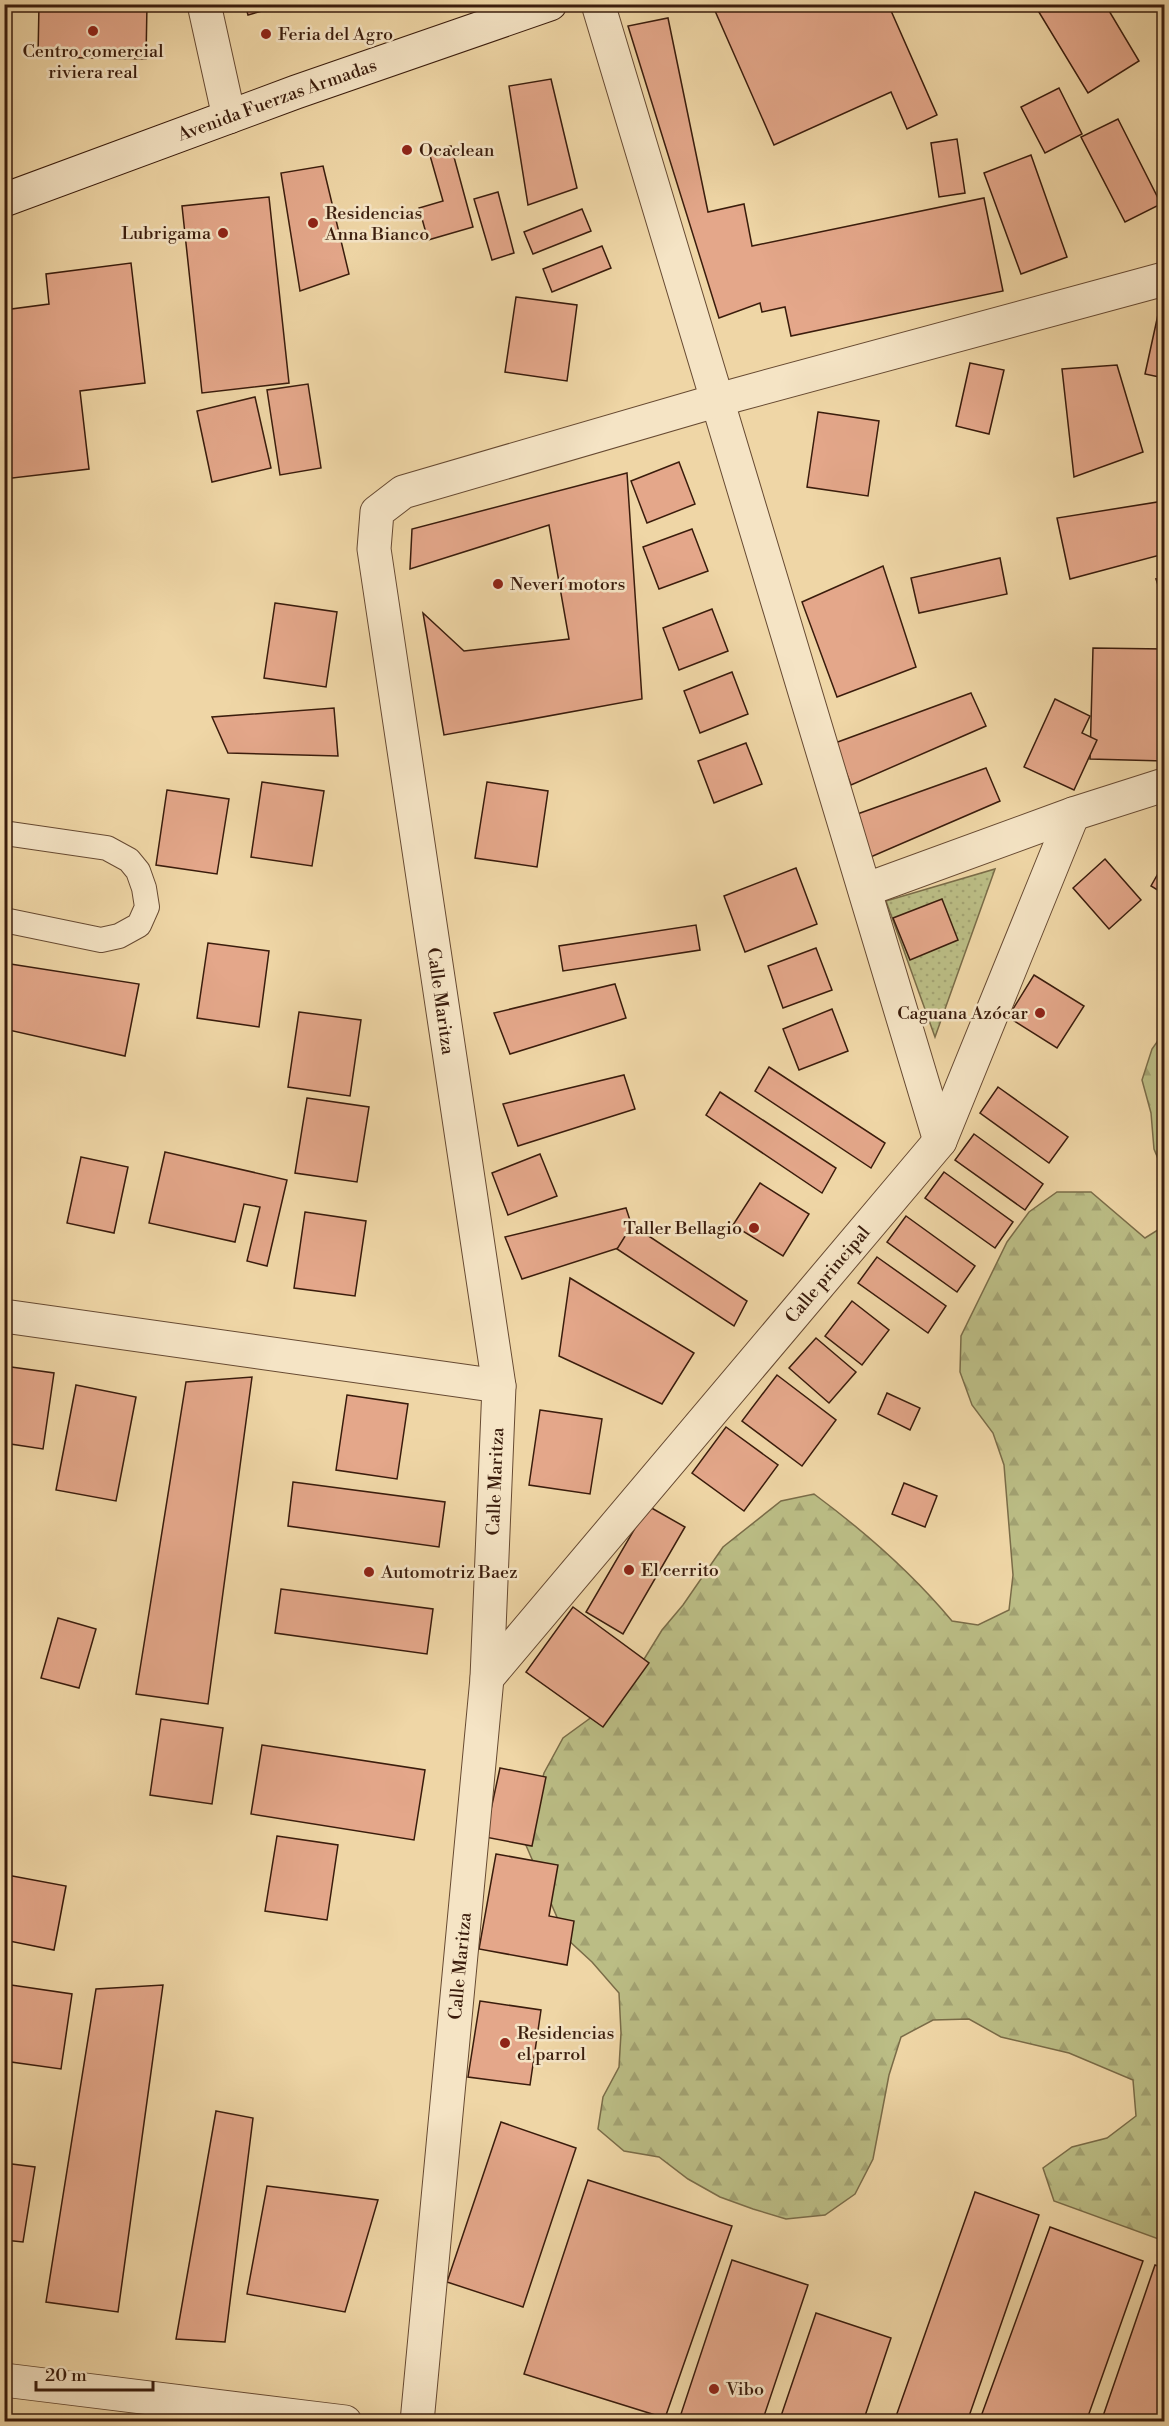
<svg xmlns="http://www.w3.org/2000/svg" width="1169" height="2426" font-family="'Libre Bodoni',serif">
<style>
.grass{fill:url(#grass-dots);stroke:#7a6c48;stroke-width:1.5}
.forest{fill:url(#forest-firs);stroke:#7a6c48;stroke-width:1.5}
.building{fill:#e4a78a;stroke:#3a1c0c;stroke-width:1.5}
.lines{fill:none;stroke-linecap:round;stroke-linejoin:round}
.lane-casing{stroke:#674a32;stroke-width:26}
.street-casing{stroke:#674a32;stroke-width:35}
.secondary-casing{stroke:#3a1c0c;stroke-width:35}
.lane{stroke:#f5e4c5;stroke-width:24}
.street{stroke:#f5e4c5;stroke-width:33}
.secondary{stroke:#f5e4c5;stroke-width:33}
.poi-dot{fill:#8f2418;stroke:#f5e4c5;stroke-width:2}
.labels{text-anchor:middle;stroke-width:5;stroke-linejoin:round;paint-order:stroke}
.poi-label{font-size:18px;fill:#3a1c0c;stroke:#f5e4c5;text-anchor:start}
.street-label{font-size:18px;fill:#3a1c0c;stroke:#f5e4c5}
</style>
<defs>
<pattern id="grass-dots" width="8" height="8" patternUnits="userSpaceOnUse" patternTransform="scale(1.5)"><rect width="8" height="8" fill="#bbbd85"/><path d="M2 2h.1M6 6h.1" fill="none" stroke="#a2a272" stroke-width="1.8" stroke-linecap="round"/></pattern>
<pattern id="forest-firs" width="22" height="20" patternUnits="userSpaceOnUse" patternTransform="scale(1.5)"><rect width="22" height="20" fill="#bbbd85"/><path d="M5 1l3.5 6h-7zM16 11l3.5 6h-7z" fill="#a2a272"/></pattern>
</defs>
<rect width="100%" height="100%" fill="#efd6a6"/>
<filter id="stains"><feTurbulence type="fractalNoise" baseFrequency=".00333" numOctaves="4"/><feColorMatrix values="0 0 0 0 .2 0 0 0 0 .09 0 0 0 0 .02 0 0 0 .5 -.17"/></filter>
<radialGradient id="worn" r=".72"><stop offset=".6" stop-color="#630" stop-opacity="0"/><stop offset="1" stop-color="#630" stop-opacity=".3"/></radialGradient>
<polygon class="grass" points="995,869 935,1037 886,901"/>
<g class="forest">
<polygon points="1164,1032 1164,1173 1154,1149 1151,1113 1142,1080 1152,1049"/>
<path d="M1057,1192H1091L1145,1238L1164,1226V2241L1054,2201L1043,2168L1072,2147L1107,2138L1136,2116L1133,2080L1069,2053L1001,2037L969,2019L933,2020L901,2037L889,2075L873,2159L855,2194L825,2215L786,2219L753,2209L720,2197L688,2179L659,2157L624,2151L598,2129L603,2097L619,2067L621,2033L619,1993L592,1962L566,1938L525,1843L544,1773L563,1738L622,1695L662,1630L683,1605L723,1547L781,1501L814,1494C864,1531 912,1573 952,1621L978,1625L1009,1610L1013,1575L1004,1465L993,1433L972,1405L960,1372L961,1336L1007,1242L1029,1212Z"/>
</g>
<g class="building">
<polygon points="39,4 147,4 146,59 38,57"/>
<polygon points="245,4 287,4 248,15"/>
<polygon points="712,4 888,4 937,115 907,129 891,92 774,145"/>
<polygon points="1034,4 1105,4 1139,61 1088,93"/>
<polygon points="668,18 708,212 744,204 752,246 984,198 1003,291 791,336 785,307 762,312 760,303 719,318 628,26"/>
<polygon points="551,79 577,188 528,205 509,86"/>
<polygon points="1059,88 1082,134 1045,153 1021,107"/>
<polygon points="1118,119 1161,204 1125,222 1081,137"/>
<polygon points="957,139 965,193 939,197 931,143"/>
<polygon points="451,146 473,227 428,240 419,208 443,201 429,152"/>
<polygon points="1031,155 1067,257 1021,274 984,173"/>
<polygon points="323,166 349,274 300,291 281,173"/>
<polygon points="498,192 514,253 492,260 474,199"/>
<polygon points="269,197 289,383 202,393 182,206"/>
<polygon points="582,209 591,231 533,254 524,232"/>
<polygon points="602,246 611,268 552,292 543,269"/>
<polygon points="131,263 145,383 80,391 89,469 4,479 4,310 49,304 46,274"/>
<polygon points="516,297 577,305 567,381 505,372"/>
<polygon points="1159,310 1164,311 1164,378 1145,374"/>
<polygon points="970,363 1004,370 989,434 956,426"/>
<polygon points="1117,365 1143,452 1074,477 1062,369"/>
<polygon points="308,384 321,468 280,475 267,390"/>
<polygon points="255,397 271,468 212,482 197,411"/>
<polygon points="818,412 879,421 868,496 807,487"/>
<polygon points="679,462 695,504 647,523 631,481"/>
<polygon points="627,473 642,699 444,735 423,613 464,651 569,639 549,525 410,569 412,529"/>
<polygon points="1164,501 1164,554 1070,579 1057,518"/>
<polygon points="692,529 708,571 659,589 643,547"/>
<polygon points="1000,558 1007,594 919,613 911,578"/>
<polygon points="883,566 916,667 837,697 802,602"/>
<polygon points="1164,578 1164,604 1156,579"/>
<polygon points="275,603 337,612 326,687 264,678"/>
<polygon points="712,609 728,651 679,670 663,628"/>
<polygon points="1093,648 1164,649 1164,761 1090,759"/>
<polygon points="732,672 748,714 700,733 684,691"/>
<polygon points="971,693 986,726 851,785 835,743"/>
<polygon points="1055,699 1090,716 1082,733 1097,740 1074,790 1024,767"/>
<polygon points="334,708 338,756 228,753 212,717"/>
<polygon points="746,743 762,784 714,803 698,761"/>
<polygon points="986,768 1000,801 866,859 849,817"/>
<polygon points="262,782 324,791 312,866 251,857"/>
<polygon points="487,782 548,791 537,867 475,858"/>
<polygon points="167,790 229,799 217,874 156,865"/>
<polygon points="1105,859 1141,900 1109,929 1073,888"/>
<polygon points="1164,863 1164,894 1151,886"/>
<polygon points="796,868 817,924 745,952 724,896"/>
<polygon points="942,899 958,940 910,960 893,918"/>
<polygon points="696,925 700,950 563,971 559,946"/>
<polygon points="208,943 269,951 259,1027 197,1018"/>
<polygon points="816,948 832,990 783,1008 768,966"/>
<polygon points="4,963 139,984 125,1056 4,1029"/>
<polygon points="1034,975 1084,1006 1057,1048 1008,1017"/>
<polygon points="615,984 626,1018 510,1054 494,1013"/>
<polygon points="832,1009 848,1051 799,1070 783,1029"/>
<polygon points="299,1012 361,1020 350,1096 288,1087"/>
<polygon points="769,1067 885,1143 871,1168 755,1091"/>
<polygon points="624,1075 635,1109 518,1146 503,1104"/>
<polygon points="998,1087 1068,1137 1049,1163 980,1113"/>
<polygon points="720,1092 836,1168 822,1193 706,1115"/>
<polygon points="307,1098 369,1107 357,1182 295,1173"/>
<polygon points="974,1134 1043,1184 1025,1210 955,1160"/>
<polygon points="165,1152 287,1180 267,1266 247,1261 260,1207 244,1204 235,1242 149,1223"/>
<polygon points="540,1154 557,1196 508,1215 492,1173"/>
<polygon points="81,1157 128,1167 114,1233 67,1223"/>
<polygon points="944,1172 1013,1222 995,1248 925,1198"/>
<polygon points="760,1183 809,1214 783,1256 733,1225"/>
<polygon points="626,1208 637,1242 522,1279 505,1237"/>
<polygon points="305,1212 366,1221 355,1296 294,1288"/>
<polygon points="906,1216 975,1266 957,1292 887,1242"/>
<polygon points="632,1225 747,1301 734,1326 617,1249"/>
<polygon points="877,1257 946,1306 928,1333 858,1283"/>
<polygon points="570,1278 694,1353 662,1404 559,1356"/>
<polygon points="852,1301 889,1330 862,1365 825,1336"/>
<polygon points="816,1338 856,1372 829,1403 789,1368"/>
<polygon points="4,1366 54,1373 43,1449 4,1443"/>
<polygon points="777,1375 836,1420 802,1466 742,1421"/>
<polygon points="252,1377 208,1704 136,1694 186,1382"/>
<polygon points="76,1385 136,1397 116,1501 56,1490"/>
<polygon points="887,1393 920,1408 910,1430 878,1414"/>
<polygon points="347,1395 408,1404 397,1479 336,1470"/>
<polygon points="540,1410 602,1419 590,1494 529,1485"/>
<polygon points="726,1427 778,1465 744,1511 692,1473"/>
<polygon points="293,1482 445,1502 439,1547 288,1526"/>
<polygon points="904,1483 937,1496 925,1527 892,1514"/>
<polygon points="648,1506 685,1527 623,1634 586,1612"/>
<polygon points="281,1589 433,1609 427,1654 275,1633"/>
<polygon points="573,1607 649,1663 603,1727 526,1672"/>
<polygon points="58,1618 96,1629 79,1688 41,1678"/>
<polygon points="161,1719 223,1728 212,1804 150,1795"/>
<polygon points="262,1745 425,1770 414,1840 251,1814"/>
<polygon points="500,1768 546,1777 532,1846 485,1837"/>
<polygon points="277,1836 338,1845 327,1920 265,1911"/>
<polygon points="496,1854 558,1865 549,1916 574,1921 567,1965 479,1949"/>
<polygon points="7,1875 66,1886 54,1950 4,1940 4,1889"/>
<polygon points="11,1985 72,1994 61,2069 4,2061 4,2027"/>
<polygon points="163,1985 118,2312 46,2302 96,1989"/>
<polygon points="480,2001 541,2010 530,2085 468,2077"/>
<polygon points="216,2111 253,2118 225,2342 176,2339"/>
<polygon points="501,2122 576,2148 523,2307 447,2282"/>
<polygon points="4,2163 35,2167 23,2242 4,2240"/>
<polygon points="588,2180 732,2226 665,2418 524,2374"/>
<polygon points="267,2186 378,2200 345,2312 247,2294"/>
<polygon points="975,2192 1039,2215 967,2422 894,2422"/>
<polygon points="1050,2227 1143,2261 1086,2422 979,2422"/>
<polygon points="732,2260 808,2285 762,2422 683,2422 679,2420"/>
<polygon points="1155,2265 1164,2268 1164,2422 1101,2422"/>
<polygon points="816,2313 891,2338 863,2422 779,2422"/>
</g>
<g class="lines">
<g class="lane-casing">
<polyline id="lane" points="4,833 107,848 129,860 138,871 144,888 147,907 139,925 119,936 101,940 4,920"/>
</g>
<g class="street-casing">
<g id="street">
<polyline points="204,4 229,117"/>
<polyline points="598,4 940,1141"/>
<polyline points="865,890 1073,814 1164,785"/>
<polyline points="4,1316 499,1386"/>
<path id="s1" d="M487,1678L940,1141L1073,814"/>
<polyline points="4,2380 345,2422"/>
<path id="s2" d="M417,2422L487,1678L499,1386L374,549L377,512L403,492L736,395L1164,279"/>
</g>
</g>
<g class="secondary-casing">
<g id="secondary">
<path id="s3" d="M4,200L296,92L550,4"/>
</g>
</g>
<use href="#lane" class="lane"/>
<use href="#street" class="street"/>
<use href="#secondary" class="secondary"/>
</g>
<g class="poi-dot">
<circle cx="93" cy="31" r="6"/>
<circle cx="266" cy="34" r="6"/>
<circle cx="407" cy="150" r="6"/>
<circle cx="313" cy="223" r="6"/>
<circle cx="223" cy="233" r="6"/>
<circle cx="498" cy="584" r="6"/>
<circle cx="1040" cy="1013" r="6"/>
<circle cx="754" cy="1228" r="6"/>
<circle cx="629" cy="1570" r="6"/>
<circle cx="369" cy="1572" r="6"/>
<circle cx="505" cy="2043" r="6"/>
<circle cx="714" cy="2389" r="6"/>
</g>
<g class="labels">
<g class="poi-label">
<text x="278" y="40">Feria del Agro</text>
<text x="93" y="57" text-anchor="middle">Centro comercial<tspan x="93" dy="21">riviera real</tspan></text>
<text x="419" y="156">Ocaclean</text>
<text x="325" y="219">Residencias<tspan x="325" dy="21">Anna Bianco</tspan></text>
<text x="211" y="239" text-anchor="end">Lubrigama</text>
<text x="510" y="590">Neverí motors</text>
<text x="1028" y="1019" text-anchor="end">Caguana Azócar</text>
<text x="742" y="1234" text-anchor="end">Taller Bellagio</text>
<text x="641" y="1576">El cerrito</text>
<text x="381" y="1578">Automotriz Baez</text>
<text x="517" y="2039">Residencias<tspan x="517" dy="21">el parrol</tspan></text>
<text x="726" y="2395">Vibo</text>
</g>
<g class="street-label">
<text dy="6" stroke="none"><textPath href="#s3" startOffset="291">Avenida Fuerzas Armadas</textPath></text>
<text transform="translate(441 1001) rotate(82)" y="6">Calle Maritza</text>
<text dy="6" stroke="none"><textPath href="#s1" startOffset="528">Calle principal</textPath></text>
<text dy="6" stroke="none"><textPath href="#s2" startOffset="944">Calle Maritza</textPath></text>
<text dy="6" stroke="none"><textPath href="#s2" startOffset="458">Calle Maritza</textPath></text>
</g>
</g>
<rect width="1169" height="2426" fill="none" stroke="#efd6a6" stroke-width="24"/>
<rect x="6" y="6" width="1157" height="2414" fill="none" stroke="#3a1c0c" stroke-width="3"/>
<rect x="12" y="12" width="1145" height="2402" fill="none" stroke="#3a1c0c" stroke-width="1.5"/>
<path d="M36 2381v9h117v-9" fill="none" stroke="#3a1c0c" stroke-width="3"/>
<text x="45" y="2381" font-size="18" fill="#3a1c0c" stroke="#f5e4c5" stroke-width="4.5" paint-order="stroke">20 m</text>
<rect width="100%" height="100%" filter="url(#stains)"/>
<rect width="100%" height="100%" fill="url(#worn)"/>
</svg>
